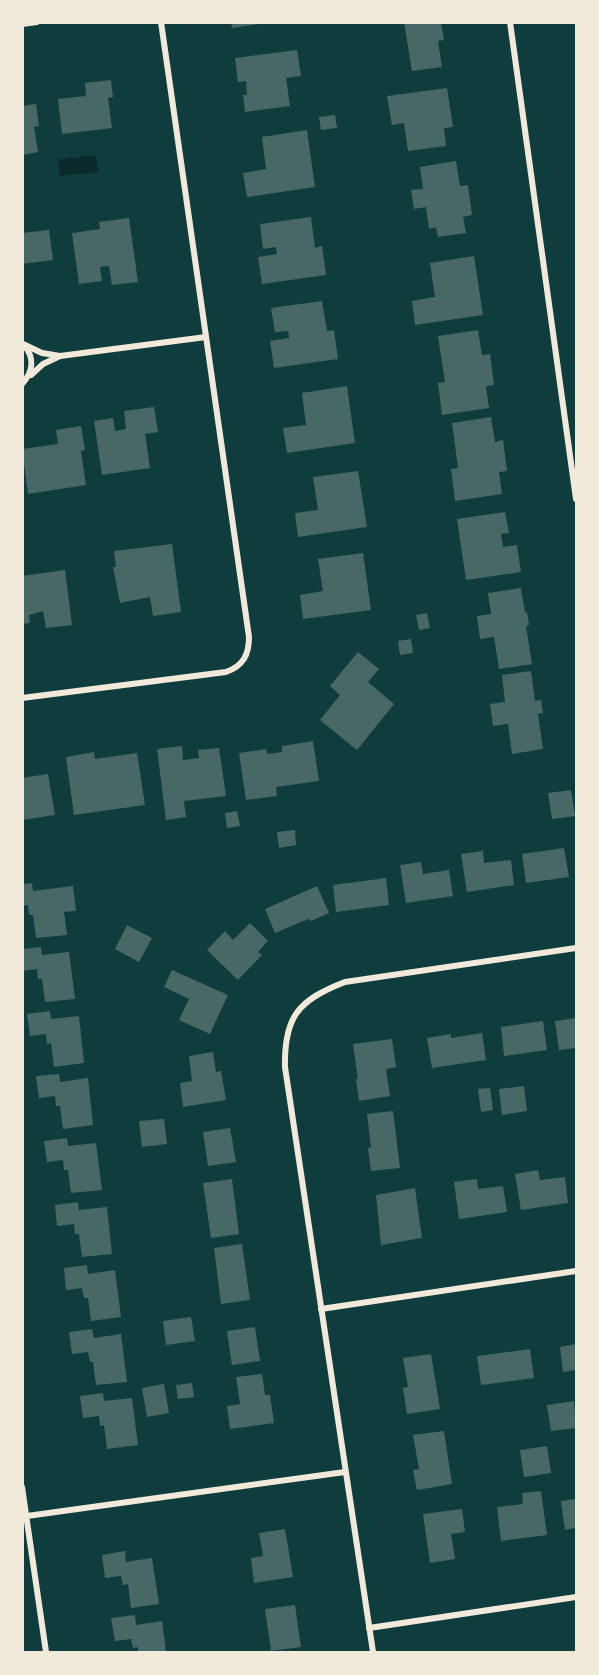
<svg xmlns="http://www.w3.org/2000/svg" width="599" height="1675" font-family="'IBM Plex Serif',serif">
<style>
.water{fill:#0a2a2b}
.building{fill:#486865}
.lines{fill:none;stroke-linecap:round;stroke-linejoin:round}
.minor{stroke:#f1e9da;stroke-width:6}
</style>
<rect width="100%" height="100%" fill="#0f3d3e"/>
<polygon class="water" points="96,155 98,172 60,176 58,159"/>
<g class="building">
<polygon points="231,22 260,22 260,24 232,28"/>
<polygon points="404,22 441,22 444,40 438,41 442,67 412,71"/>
<polygon points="297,50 301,76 286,78 290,106 245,112 243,95 247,95 246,81 238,82 235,58"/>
<polygon points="111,80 113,97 108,98 112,128 62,134 58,99 86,96 85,83"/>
<polygon points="447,88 453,127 444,128 446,146 408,151 404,123 392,125 387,96"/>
<polygon points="36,104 39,126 34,127 38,152 22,155 22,106"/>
<polygon points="335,115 337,128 321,130 319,117"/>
<polygon points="307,130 315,187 247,197 243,173 266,169 262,137"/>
<polygon points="456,161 460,186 468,185 472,215 463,217 466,233 438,237 436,227 429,229 426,207 414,209 411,190 423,189 420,167"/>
<polygon points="311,217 315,248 322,246 326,275 262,284 258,257 277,254 276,247 263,249 260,224"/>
<polygon points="129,218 138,282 112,285 109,266 100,267 102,281 79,284 72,233 100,229 99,222"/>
<polygon points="49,230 53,260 22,264 22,233"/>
<polygon points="474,256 483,315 415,325 412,301 435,297 430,263"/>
<polygon points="322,301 327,331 334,330 338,359 274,368 270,341 289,338 288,331 275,332 271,308"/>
<polygon points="478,330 482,355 490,354 494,385 486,386 489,408 442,415 438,383 445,382 438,336"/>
<polygon points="347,386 355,443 287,453 283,428 306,425 302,393"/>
<polygon points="154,407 158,432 145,434 150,468 102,475 94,421 113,418 115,431 126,429 124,411"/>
<polygon points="491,417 495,442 503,440 507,471 499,472 502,494 455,501 451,469 458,468 452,423"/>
<polygon points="81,426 85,450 81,451 86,485 28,494 22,449 58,444 56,430"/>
<polygon points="358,471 367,527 298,537 295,513 318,510 313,477"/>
<polygon points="505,512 509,533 501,534 503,547 517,545 521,572 466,580 457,519"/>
<polygon points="172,544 181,612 153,616 150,597 120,603 113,567 116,567 114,551"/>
<polygon points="363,553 371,610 303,619 300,595 323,591 318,559"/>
<polygon points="65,570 72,625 46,628 43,611 29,615 30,623 22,624 22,576"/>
<polygon points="521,588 525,613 527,612 529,625 526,626 532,664 499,669 494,637 480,639 477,616 491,614 488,593"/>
<polygon points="427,613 430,628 419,630 416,615"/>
<polygon points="411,639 413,653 400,655 398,641"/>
<polygon points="358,652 379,669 368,682 394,704 357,750 320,720 340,695 330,686"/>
<polygon points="531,671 535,701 541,700 543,713 538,714 543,749 512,754 508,724 493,726 490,704 505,702 502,675"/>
<polygon points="313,741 319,781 276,787 277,796 246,800 239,753 266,749 267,754 282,752 282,746"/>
<polygon points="182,746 183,760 199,758 198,750 219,748 226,796 184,801 186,817 166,820 157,749"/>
<polygon points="94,752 95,759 137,753 145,805 74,815 66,757"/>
<polygon points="48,774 55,815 22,820 22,778"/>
<polygon points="571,790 575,816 552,819 548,793"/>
<polygon points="237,811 240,826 227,828 225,813"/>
<polygon points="295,830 296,845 279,848 277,832"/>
<polygon points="564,848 569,877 526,883 522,854"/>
<polygon points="483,851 484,863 511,860 514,885 467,892 461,854"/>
<polygon points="421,862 423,874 449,870 453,896 406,903 400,865"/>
<polygon points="386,878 389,905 336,912 333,885"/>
<polygon points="32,883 33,891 73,886 76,911 64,912 67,935 36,938 33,915 29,915 28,905 22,906 22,884"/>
<polygon points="317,886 329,913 311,921 308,919 275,933 265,909"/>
<polygon points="250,923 268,941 258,952 262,955 238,980 207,950 225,931 233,940"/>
<polygon points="127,925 152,938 139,962 115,949"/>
<polygon points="41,947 42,955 69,952 75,999 45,1002 42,979 38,979 37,969 22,971 22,949"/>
<polygon points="172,970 228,995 210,1034 179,1020 189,999 164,987"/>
<polygon points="50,1011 51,1019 79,1016 84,1063 54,1067 51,1043 47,1044 46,1034 30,1036 27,1014"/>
<polygon points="576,1018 576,1048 559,1050 555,1021"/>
<polygon points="543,1021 547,1050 504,1056 501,1027"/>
<polygon points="482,1033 486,1060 432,1068 427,1038 451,1034 451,1038"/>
<polygon points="392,1039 396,1067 386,1069 390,1096 359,1101 356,1079 358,1079 353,1044"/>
<polygon points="213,1052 216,1072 221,1071 226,1100 183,1107 180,1083 192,1081 189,1056"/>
<polygon points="59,1074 60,1082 88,1078 93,1125 63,1129 60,1106 56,1106 55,1096 39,1098 36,1076"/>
<polygon points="524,1086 527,1111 502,1115 499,1089"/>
<polygon points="490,1088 493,1110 481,1112 478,1089"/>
<polygon points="393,1111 400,1168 371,1171 368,1148 371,1147 367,1114"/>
<polygon points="164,1119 167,1144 142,1147 139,1121"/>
<polygon points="230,1128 236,1162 208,1166 203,1132"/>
<polygon points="67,1138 68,1146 96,1143 102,1190 71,1193 68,1170 64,1170 63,1160 47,1162 44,1141"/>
<polygon points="538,1170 540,1180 565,1177 568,1203 521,1210 515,1174"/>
<polygon points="232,1179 239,1234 211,1238 203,1183"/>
<polygon points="477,1179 478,1189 503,1186 507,1212 459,1219 454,1182"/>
<polygon points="415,1188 422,1238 381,1245 376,1195"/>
<polygon points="78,1202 79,1210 107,1207 112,1254 82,1257 79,1234 75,1234 74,1224 57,1226 55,1205"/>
<polygon points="242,1244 250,1300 221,1304 214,1248"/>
<polygon points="87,1265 88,1274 115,1270 121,1317 91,1321 88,1298 84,1298 82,1288 66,1290 64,1268"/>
<polygon points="191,1317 195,1341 166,1345 163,1321"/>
<polygon points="255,1327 260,1361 232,1365 227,1331"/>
<polygon points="92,1329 94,1338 121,1334 127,1382 96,1385 93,1362 90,1362 88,1352 72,1354 69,1332"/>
<polygon points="576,1344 576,1370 563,1372 560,1347"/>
<polygon points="530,1349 534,1378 481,1385 477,1356"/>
<polygon points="431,1354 440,1409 407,1414 403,1388 408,1387 403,1358"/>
<polygon points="262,1374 265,1395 270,1395 274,1423 230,1429 227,1406 240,1404 236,1377"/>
<polygon points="192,1383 194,1397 178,1399 176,1385"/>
<polygon points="164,1384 169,1413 147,1417 142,1388"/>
<polygon points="103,1393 104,1401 132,1398 138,1445 107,1449 104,1425 100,1426 99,1416 83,1418 80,1396"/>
<polygon points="574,1401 576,1428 551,1431 547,1405"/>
<polygon points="444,1431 452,1484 417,1490 413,1470 419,1469 413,1435"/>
<polygon points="547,1446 551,1473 524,1477 520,1450"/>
<polygon points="541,1491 547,1535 501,1541 497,1507 523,1504 522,1493"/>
<polygon points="576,1499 576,1528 565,1530 561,1501"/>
<polygon points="462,1509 465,1532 451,1534 455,1559 430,1563 423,1514"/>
<polygon points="285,1529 293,1577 254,1583 251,1558 263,1556 259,1533"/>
<polygon points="125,1551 126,1562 152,1558 159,1604 131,1608 128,1584 123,1585 121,1576 105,1578 102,1555"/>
<polygon points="295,1605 301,1647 271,1651 265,1609"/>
<polygon points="135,1615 136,1625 162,1621 166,1652 138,1652 138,1647 133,1648 131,1639 115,1641 111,1618"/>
</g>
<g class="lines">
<g class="minor">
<polyline points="510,22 576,499"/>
<polyline points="22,24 37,22"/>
<polyline points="23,344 42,353 60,356 206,337"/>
<polyline points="31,375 43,364 60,356"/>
<path d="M22,384C33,372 35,358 24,345"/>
<path d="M22,698L226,672C243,666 249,655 249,637L161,22"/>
<polyline points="321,1309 576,1271"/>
<polyline points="22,1487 46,1652"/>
<polyline points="27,1516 345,1472"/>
<polyline points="369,1628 576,1597"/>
<path d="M373,1652L285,1067C284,1017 298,1000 345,982L576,948"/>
</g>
</g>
<rect width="599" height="1675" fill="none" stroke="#f1e9da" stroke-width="48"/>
</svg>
